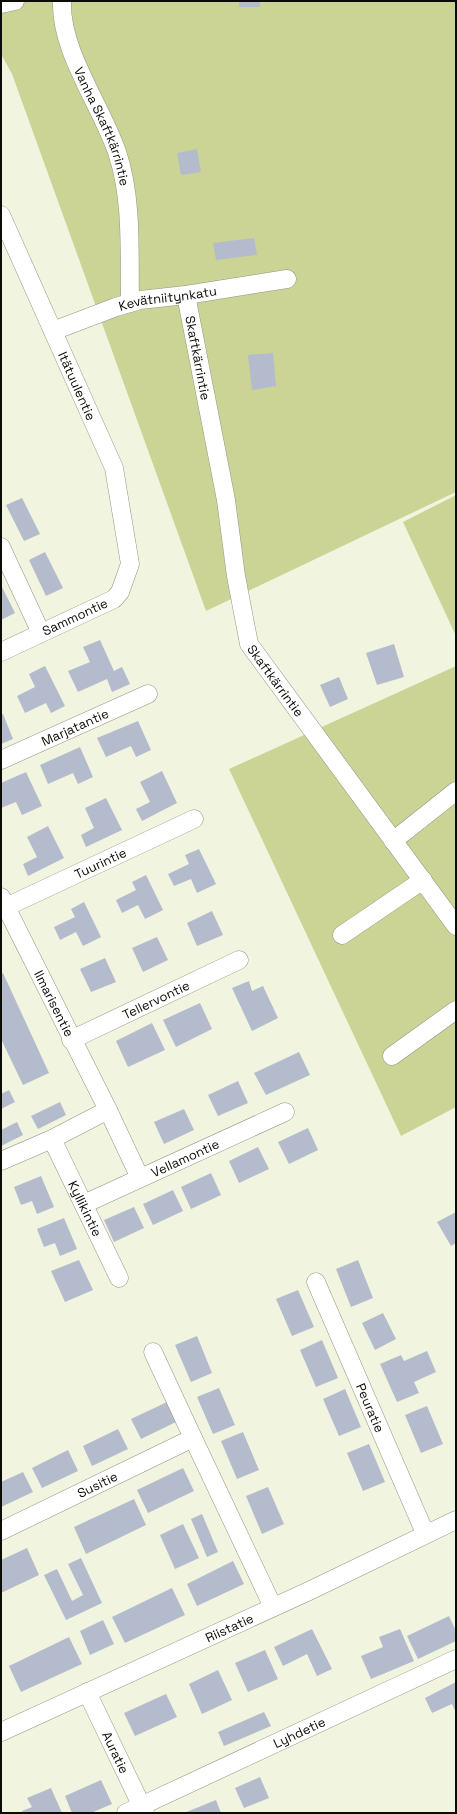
<svg xmlns="http://www.w3.org/2000/svg" width="457" height="1814" viewBox="0 0 457 1814" font-family="'Space Grotesk',sans-serif">
<style>
.green{fill:#cbd495}
.building{fill:#b4bbcd}
.lines{fill:none;stroke-linecap:round;stroke-linejoin:round}
.minor-casing{stroke:#919481;stroke-width:19}
.minor{stroke:#fff;stroke-width:18}
.labels{text-anchor:middle;dominant-baseline:central;stroke-width:3;stroke-linejoin:round;paint-order:stroke}
.street-label{font-size:13px;fill:#0b0c06;stroke:#fff}
</style>
<rect width="100%" height="100%" fill="#f1f5e0"/>
<!-- green -->
<g class="green">
<path d="M 1,1 L 456,1 L 456,492 L 206,611 L 12,74 L 1,54 Z"/>
<path d="M 456,495 L 456,636 L 403,522 Z"/>
<path d="M 456,666 L 456,1107 L 401,1136 L 229,769 Z"/>
</g>
<!-- building -->
<g class="building">
<rect x="239" y="1" width="21" height="6"/>
<path d="M 197,149 L 201,172 L 181,175 L 177,153 Z"/>
<path d="M 254,238 L 257,255 L 216,260 L 213,243 Z"/>
<path d="M 273,353 L 276,386 L 252,390 L 248,355 Z"/>
<path d="M 22,498 L 40,534 L 24,541 L 6,505 Z"/>
<path d="M 45,552 L 63,588 L 46,596 L 29,560 Z"/>
<path d="M 1,585 L 15,613 L 1,620 Z"/>
<path d="M 100,640 L 114,671 L 122,667 L 130,684 L 112,692 L 107,679 L 78,692 L 68,671 L 90,662 L 83,647 Z"/>
<path d="M 394,644 L 404,677 L 377,685 L 366,653 Z"/>
<path d="M 45,666 L 65,706 L 51,713 L 46,703 L 25,713 L 17,696 L 35,687 L 29,674 Z"/>
<path d="M 339,677 L 348,699 L 330,707 L 320,685 Z"/>
<path d="M 3,714 L 13,739 L 1,744 L 1,715 Z"/>
<path d="M 138,721 L 151,750 L 136,757 L 131,746 L 106,757 L 97,738 Z"/>
<path d="M 80,747 L 93,777 L 78,784 L 73,773 L 48,784 L 40,765 Z"/>
<path d="M 162,771 L 177,803 L 142,821 L 136,809 L 150,802 L 140,782 Z"/>
<path d="M 26,772 L 42,806 L 22,815 L 16,802 L 1,808 L 1,783 Z"/>
<path d="M 106,798 L 122,830 L 86,847 L 81,835 L 94,828 L 85,808 Z"/>
<path d="M 48,826 L 64,858 L 28,876 L 23,864 L 37,857 L 27,837 Z"/>
<path d="M 199,849 L 216,884 L 197,893 L 191,879 L 174,886 L 168,874 L 189,864 L 185,855 Z"/>
<path d="M 146,875 L 163,910 L 145,919 L 138,905 L 122,913 L 116,900 L 136,890 L 132,882 Z"/>
<path d="M 84,902 L 101,937 L 83,946 L 76,932 L 60,940 L 54,927 L 75,917 L 71,909 Z"/>
<path d="M 212,911 L 223,935 L 197,946 L 187,923 Z"/>
<path d="M 157,937 L 168,960 L 143,972 L 132,948 Z"/>
<path d="M 105,958 L 116,982 L 91,992 L 80,969 Z"/>
<path d="M 3,973 L 49,1073 L 23,1085 L 1,1039 L 1,974 Z"/>
<path d="M 249,981 L 252,991 L 263,986 L 278,1018 L 252,1031 L 232,988 Z"/>
<path d="M 200,1003 L 212,1029 L 176,1047 L 163,1020 Z"/>
<path d="M 152,1023 L 165,1050 L 128,1067 L 116,1041 Z"/>
<path d="M 299,1052 L 310,1075 L 266,1095 L 254,1073 Z"/>
<path d="M 238,1081 L 248,1103 L 218,1116 L 208,1095 Z"/>
<path d="M 9,1090 L 15,1102 L 1,1109 L 1,1094 Z"/>
<path d="M 60,1102 L 66,1115 L 38,1129 L 31,1116 Z"/>
<path d="M 184,1109 L 194,1130 L 164,1144 L 154,1122 Z"/>
<path d="M 17,1122 L 23,1135 L 1,1146 L 1,1130 Z"/>
<path d="M 308,1128 L 318,1150 L 289,1164 L 278,1142 Z"/>
<path d="M 258,1147 L 269,1169 L 239,1183 L 229,1161 Z"/>
<path d="M 211,1173 L 221,1195 L 191,1209 L 181,1187 Z"/>
<path d="M 41,1176 L 54,1207 L 37,1214 L 32,1201 L 21,1205 L 14,1187 Z"/>
<path d="M 173,1190 L 183,1211 L 153,1225 L 143,1204 Z"/>
<path d="M 134,1207 L 144,1228 L 114,1242 L 104,1220 Z"/>
<path d="M 456,1212 L 456,1243 L 451,1246 L 437,1222 Z"/>
<path d="M 64,1218 L 77,1249 L 60,1256 L 55,1243 L 44,1247 L 37,1229 Z"/>
<path d="M 79,1260 L 93,1290 L 65,1302 L 51,1271 Z"/>
<path d="M 358,1260 L 373,1298 L 351,1307 L 336,1269 Z"/>
<path d="M 298,1290 L 314,1327 L 292,1336 L 276,1299 Z"/>
<path d="M 383,1313 L 396,1339 L 375,1350 L 362,1323 Z"/>
<path d="M 197,1336 L 212,1373 L 191,1382 L 175,1345 Z"/>
<path d="M 322,1340 L 338,1378 L 316,1387 L 300,1350 Z"/>
<path d="M 427,1351 L 436,1372 L 414,1382 L 419,1393 L 397,1402 L 380,1364 L 401,1355 L 404,1361 Z"/>
<path d="M 219,1388 L 235,1425 L 213,1434 L 197,1397 Z"/>
<path d="M 345,1389 L 361,1427 L 339,1436 L 323,1399 Z"/>
<path d="M 167,1402 L 176,1422 L 141,1439 L 131,1419 Z"/>
<path d="M 427,1406 L 443,1444 L 421,1453 L 405,1415 Z"/>
<path d="M 118,1429 L 128,1449 L 92,1466 L 83,1446 Z"/>
<path d="M 243,1432 L 259,1470 L 237,1479 L 221,1441 Z"/>
<path d="M 369,1444 L 385,1482 L 363,1491 L 347,1453 Z"/>
<path d="M 68,1450 L 78,1471 L 42,1488 L 32,1468 Z"/>
<path d="M 183,1468 L 194,1491 L 148,1513 L 137,1490 Z"/>
<path d="M 23,1472 L 33,1492 L 1,1507 L 1,1482 Z"/>
<path d="M 268,1487 L 284,1524 L 262,1534 L 246,1496 Z"/>
<path d="M 134,1499 L 146,1525 L 86,1554 L 74,1527 Z"/>
<path d="M 202,1514 L 218,1552 L 207,1557 L 191,1519 Z"/>
<path d="M 183,1524 L 199,1558 L 175,1569 L 160,1535 Z"/>
<path d="M 27,1548 L 39,1575 L 1,1593 L 1,1560 Z"/>
<path d="M 81,1558 L 102,1603 L 66,1620 L 44,1575 L 57,1569 L 72,1601 L 83,1595 L 68,1564 Z"/>
<path d="M 233,1561 L 244,1584 L 197,1606 L 187,1584 Z"/>
<path d="M 172,1588 L 185,1615 L 125,1643 L 112,1617 Z"/>
<path d="M 449,1616 L 456,1631 L 456,1641 L 418,1659 L 407,1636 Z"/>
<path d="M 103,1620 L 114,1644 L 90,1655 L 80,1631 Z"/>
<path d="M 312,1629 L 332,1669 L 317,1676 L 307,1654 L 283,1666 L 274,1647 Z"/>
<path d="M 400,1629 L 414,1661 L 371,1679 L 361,1656 L 383,1647 L 379,1637 Z"/>
<path d="M 69,1637 L 82,1664 L 21,1692 L 9,1666 Z"/>
<path d="M 265,1650 L 278,1679 L 248,1692 L 235,1663 Z"/>
<path d="M 218,1670 L 232,1700 L 202,1714 L 189,1684 Z"/>
<path d="M 456,1682 L 456,1713 L 452,1704 L 432,1713 L 425,1698 Z"/>
<path d="M 166,1694 L 177,1717 L 135,1736 L 124,1713 Z"/>
<path d="M 264,1712 L 271,1726 L 224,1746 L 218,1732 Z"/>
<path d="M 260,1777 L 269,1798 L 244,1808 L 235,1788 Z"/>
<path d="M 101,1780 L 112,1804 L 91,1813 L 72,1813 L 65,1796 Z"/>
<path d="M 51,1788 L 62,1813 L 23,1813 L 22,1811 L 32,1807 L 27,1798 Z"/>
<path d="M 216,1800 L 221,1813 L 184,1813 Z"/>
</g>
<g class="lines">
<!-- minor casing -->
<g class="minor-casing">
<g id="minor">
<path id="s1" d="M 62,1 C 60,51 101,105 117,152 C 133,200 129,253 130,303"/>
<path d="M 1,4 L 15,1"/>
<path id="s2" d="M 1,215 L 114,468 L 130,564 L 120,592 L 114,599 L 1,652"/>
<path id="s3" d="M 186,295 L 226,500 L 236,576 L 249,644 L 456,926"/>
<path id="s4" d="M 53,331 L 116,307 L 140,300 L 186,295 L 287,279"/>
<path d="M 1,547 L 41,633"/>
<path id="s5" d="M 1,760 L 148,694"/>
<path d="M 393,841 L 456,791"/>
<path id="s6" d="M 1,897 L 108,1110 L 52,1139 L 1,1161"/>
<path id="s7" d="M 6,907 L 194,819"/>
<path d="M 342,935 L 423,880"/>
<path id="s8" d="M 71,1040 L 239,960"/>
<path d="M 392,1056 L 456,1010"/>
<path d="M 108,1110 L 140,1178"/>
<path id="s9" d="M 52,1139 L 119,1278"/>
<path id="s10" d="M 84,1204 L 285,1112"/>
<path id="s11" d="M 316,1282 L 425,1533"/>
<path d="M 153,1352 L 193,1438"/>
<path id="s12" d="M 1,1531 L 193,1438 L 273,1607"/>
<path id="s13" d="M 87,1692 L 145,1813"/>
<path id="s14" d="M 1,1732 L 309,1591 L 456,1520"/>
<path id="s15" d="M 126,1813 L 456,1659"/>
</g>
</g>
<!-- minor -->
<use href="#minor" class="minor"/>
</g>
<g class="labels">
<!-- street labels -->
<g class="street-label">
<text stroke="none"><textPath href="#s1" startOffset="133">Vanha Skaftkärrintie</textPath></text>
<text stroke="none"><textPath href="#s4" startOffset="120">Kevätniitynkatu</textPath></text>
<text stroke="none"><textPath href="#s3" startOffset="64">Skaftkärrintie</textPath></text>
<text stroke="none"><textPath href="#s2" startOffset="187">Itätuulentie</textPath></text>
<text transform="translate(75 617) rotate(-25)">Sammontie</text>
<text stroke="none"><textPath href="#s3" startOffset="400">Skaftkärrintie</textPath></text>
<text stroke="none"><textPath href="#s5" startOffset="81">Marjatantie</textPath></text>
<text stroke="none"><textPath href="#s7" startOffset="104">Tuurintie</textPath></text>
<text stroke="none"><textPath href="#s8" startOffset="94">Tellervontie</textPath></text>
<text stroke="none"><textPath href="#s6" startOffset="119">Ilmarisentie</textPath></text>
<text stroke="none"><textPath href="#s10" startOffset="111">Vellamontie</textPath></text>
<text stroke="none"><textPath href="#s9" startOffset="77">Kyllikintie</textPath></text>
<text stroke="none"><textPath href="#s11" startOffset="137">Peuratie</textPath></text>
<text stroke="none"><textPath href="#s12" startOffset="107">Susitie</textPath></text>
<text stroke="none"><textPath href="#s14" startOffset="251">Riistatie</textPath></text>
<text stroke="none"><textPath href="#s15" startOffset="191">Lyhdetie</textPath></text>
<text stroke="none"><textPath href="#s13" startOffset="67">Auratie</textPath></text>
</g>
</g>
<!-- border -->
<rect width="457" height="1814" fill="none" stroke="#0b0c06" stroke-width="4"/>
</svg>
